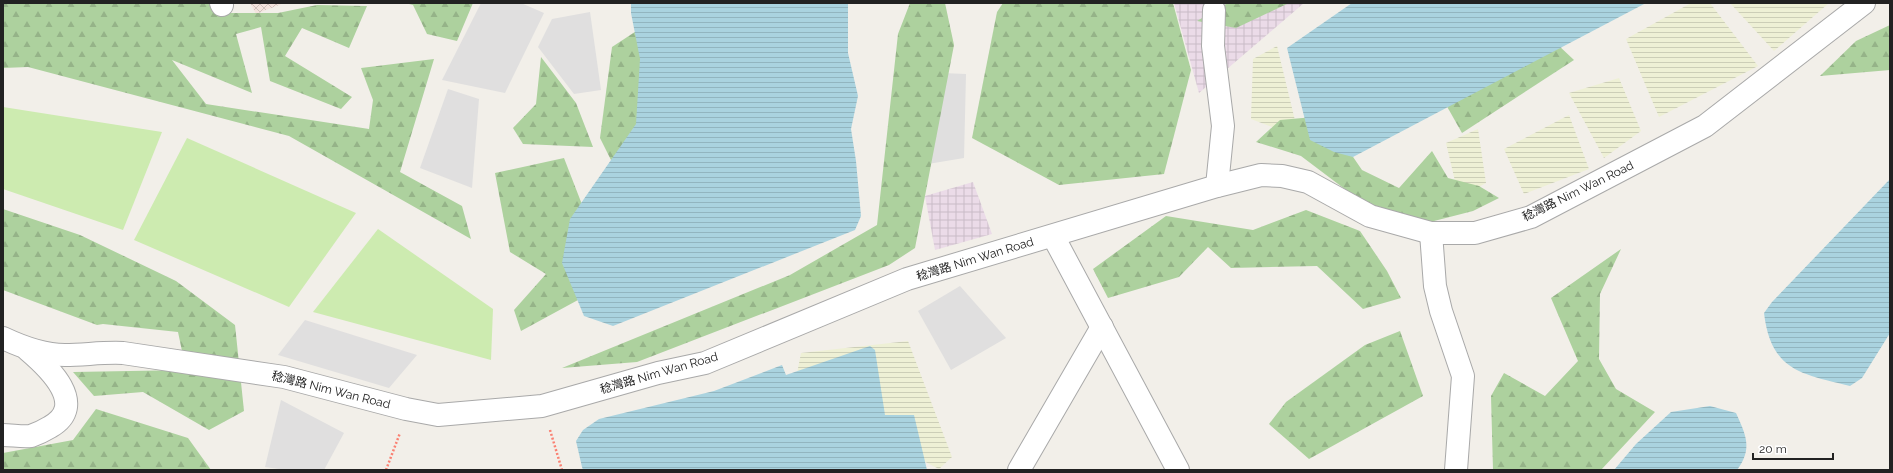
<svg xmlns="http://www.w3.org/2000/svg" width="1893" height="473" viewBox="0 0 1893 473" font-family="Raleway,'Noto Sans SC',sans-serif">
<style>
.residential{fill:#e0dfdf}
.industrial{fill:url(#industrial-grid)}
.military{fill:url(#military-cross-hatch)}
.farmland{fill:url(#farmland-rules)}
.grass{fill:#cdebb0}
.forest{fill:url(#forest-firs)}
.water{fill:url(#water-rules)}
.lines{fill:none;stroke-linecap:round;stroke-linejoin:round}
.minor-casing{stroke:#a9a9a9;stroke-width:24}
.path{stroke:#fa8072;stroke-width:2.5;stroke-dasharray:2 2;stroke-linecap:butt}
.minor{stroke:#fff;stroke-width:22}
.labels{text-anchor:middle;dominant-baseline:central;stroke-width:3;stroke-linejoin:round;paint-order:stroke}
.street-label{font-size:12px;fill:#222;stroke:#fff}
</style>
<defs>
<pattern id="industrial-grid" width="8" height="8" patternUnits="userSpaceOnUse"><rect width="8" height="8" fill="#ebdbe8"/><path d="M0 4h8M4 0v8" fill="none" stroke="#c9bcc7"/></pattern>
<pattern id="military-cross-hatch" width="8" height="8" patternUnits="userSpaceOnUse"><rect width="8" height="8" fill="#f3e3dd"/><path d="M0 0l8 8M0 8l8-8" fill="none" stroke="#d0c2bd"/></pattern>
<pattern id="farmland-rules" width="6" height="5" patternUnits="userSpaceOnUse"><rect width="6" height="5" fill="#eef0d5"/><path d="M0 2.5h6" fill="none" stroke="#ccceb7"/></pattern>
<pattern id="forest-firs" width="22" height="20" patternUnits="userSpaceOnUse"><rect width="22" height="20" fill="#add19e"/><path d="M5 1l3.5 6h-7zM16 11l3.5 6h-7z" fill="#95b388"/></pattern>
<pattern id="water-rules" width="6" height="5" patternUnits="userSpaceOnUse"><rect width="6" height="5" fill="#aad3df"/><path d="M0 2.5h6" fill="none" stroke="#92b5bf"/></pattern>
</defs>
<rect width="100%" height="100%" fill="#f2efe9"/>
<!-- residential -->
<g class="residential">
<path d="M 481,3 L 521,3 L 544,13 L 505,93 L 442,80 Z"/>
<path d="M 590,12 L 601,90 L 574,94 L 538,47 L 552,19 Z"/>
<path d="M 918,72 L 966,74 L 964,158 L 916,166 Z"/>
<path d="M 448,89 L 479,99 L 472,188 L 420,168 Z"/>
<path d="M 960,286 L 1006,338 L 951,370 L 918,311 Z"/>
<path d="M 305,320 L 417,355 L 389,388 L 278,355 Z"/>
<path d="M 281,400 L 344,433 L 324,470 L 286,470 L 265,467 Z"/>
</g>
<!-- industrial -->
<g class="industrial">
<path d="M 1174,3 L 1304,3 L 1199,93 Z"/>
<path d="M 973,182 L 992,234 L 935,250 L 925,196 Z"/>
</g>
<!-- military -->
<path class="military" d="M 250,3 L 284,3 L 256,14 Z"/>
<!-- farmland -->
<g class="farmland">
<path d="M 1691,3 L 1710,3 L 1758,66 L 1659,117 L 1626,39 Z"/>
<path d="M 1730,3 L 1829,3 L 1774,51 Z"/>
<path d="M 1277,46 L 1299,137 L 1251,119 L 1253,59 Z"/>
<path d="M 1619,78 L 1641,131 L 1604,158 L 1569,93 Z"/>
<path d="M 1569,115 L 1589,169 L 1524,194 L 1504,149 Z"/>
<path d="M 1478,129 L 1486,183 L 1459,198 L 1446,143 Z"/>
<path d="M 908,341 L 952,457 L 939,469 L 898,448 L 872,382 L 793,394 L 801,353 Z"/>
</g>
<!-- grass -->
<g class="grass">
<path d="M 3,107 L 162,132 L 123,230 L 3,189 Z"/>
<path d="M 187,138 L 356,213 L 289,307 L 134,240 Z"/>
<path d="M 378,229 L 493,309 L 491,360 L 313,312 Z"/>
</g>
<!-- forest -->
<g class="forest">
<path d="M 3,3 L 224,3 L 226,13 L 278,13 L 317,5 L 367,6 L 349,48 L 302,28 L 285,56 L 352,97 L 341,109 L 270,81 L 261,27 L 236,34 L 252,93 L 172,60 L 206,104 L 369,129 L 373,100 L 361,68 L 434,59 L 400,172 L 462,206 L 471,239 L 289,136 L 28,67 L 3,68 Z"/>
<path d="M 405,3 L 473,3 L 457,41 L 427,34 L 413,5 Z"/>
<path d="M 910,3 L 945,3 L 954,45 L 915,248 L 889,265 L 637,362 L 562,368 L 790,275 L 877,225 L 898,34 Z"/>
<path d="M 1003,3 L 1173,3 L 1191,70 L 1164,174 L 1059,185 L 972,138 L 997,12 Z"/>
<path d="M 1228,3 L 1289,3 L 1236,28 L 1197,21 Z"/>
<path d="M 647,24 L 667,108 L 621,180 L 600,138 L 612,47 Z"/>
<path d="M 1890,25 L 1890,70 L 1820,76 L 1856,41 Z"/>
<path d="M 1557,44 L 1574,60 L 1462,133 L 1445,103 Z"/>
<path d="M 541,57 L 576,103 L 593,147 L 523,144 L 513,128 L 536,104 Z"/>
<path d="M 1325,116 L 1362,170 L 1399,188 L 1432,151 L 1448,178 L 1479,186 L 1499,198 L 1473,211 L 1399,230 L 1301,156 L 1256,142 L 1280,120 Z"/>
<path d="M 564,158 L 588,220 L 589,294 L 521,331 L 514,310 L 546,274 L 510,252 L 495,173 Z"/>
<path d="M 3,209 L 80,235 L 176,281 L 235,325 L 244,411 L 209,430 L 143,392 L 94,396 L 73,372 L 186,370 L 178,332 L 103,324 L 97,325 L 3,290 Z"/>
<path d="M 1306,210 L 1360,231 L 1387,271 L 1401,298 L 1363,309 L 1317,266 L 1231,268 L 1208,247 L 1179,277 L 1108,298 L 1093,269 L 1166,216 L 1253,230 Z"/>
<path d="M 1621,249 L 1600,294 L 1599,359 L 1616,389 L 1655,412 L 1601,470 L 1493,470 L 1491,396 L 1504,373 L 1545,396 L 1578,361 L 1551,298 Z"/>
<path d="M 1400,331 L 1423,396 L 1309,459 L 1269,424 L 1286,402 L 1365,345 Z"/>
<path d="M 96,409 L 188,438 L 211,470 L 3,470 L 3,453 L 73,440 Z"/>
</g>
<!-- water -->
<g class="water">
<path d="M 631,3 L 848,3 L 848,53 L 858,96 L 851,129 L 856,161 L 861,216 L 855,230 L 613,326 L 584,316 L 562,263 L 570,219 L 636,124 L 640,59 L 631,13 Z"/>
<path d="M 1352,3 L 1646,3 L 1353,157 L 1334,152 L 1310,140 L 1287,48 Z"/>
<path d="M 1890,179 L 1890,333 L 1862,378 L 1850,386 C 1801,374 1771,371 1764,313 L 1772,302 Z"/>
<path d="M 870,346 L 875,350 L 885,415 L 914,415 L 927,470 L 583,470 L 582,467 L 576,441 L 583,430 L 599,419 L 714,391 L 782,365 L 786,375 Z"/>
<path d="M 1710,406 L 1736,413 C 1746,435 1753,449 1737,470 L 1614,470 L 1636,444 L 1671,412 Z"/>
</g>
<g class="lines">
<!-- minor casing -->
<g class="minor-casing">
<g id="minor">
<path d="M 221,3 L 222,5"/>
<path d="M 1214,10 L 1213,46 L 1223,126 L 1217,186"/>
<path d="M 1431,233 L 1435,286 L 1441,311 L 1463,376 L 1456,470"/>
<path d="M 1053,236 L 1178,470"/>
<path d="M 3,338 C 22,347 43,355 65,355 C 84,355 103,352 123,353 L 284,377 L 406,409 L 438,415 L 542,406 L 658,373 L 705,363 L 907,279 L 1217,186 L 1261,175 L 1282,176 L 1308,182 L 1370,216 L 1431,233 L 1475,233 L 1531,217 L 1705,126 L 1864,3"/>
<path d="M 3,435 C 12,435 22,437 31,436 C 37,434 45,430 50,427 C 89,405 48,367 28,350"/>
<path d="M 1019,470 L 1102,327"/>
</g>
</g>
<!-- path -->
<g class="path">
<path d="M 550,430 L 562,470"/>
<path d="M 386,470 L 400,433"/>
</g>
<!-- minor -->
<use href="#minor" class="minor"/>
</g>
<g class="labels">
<!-- street labels -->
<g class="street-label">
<text transform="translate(1578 191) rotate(-26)">稔灣路 Nim Wan Road</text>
<text transform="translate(975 259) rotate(-17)">稔灣路 Nim Wan Road</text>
<text transform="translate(659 373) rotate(-16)">稔灣路 Nim Wan Road</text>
<text transform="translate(331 390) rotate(14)">稔灣路 Nim Wan Road</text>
</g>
</g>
<!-- border -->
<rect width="1893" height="473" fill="none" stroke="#222222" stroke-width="8"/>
<!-- scale -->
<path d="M1753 453v6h80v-6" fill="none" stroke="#222222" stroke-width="2"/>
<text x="1759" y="453" font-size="12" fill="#222222" stroke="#ffffff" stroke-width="3" paint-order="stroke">20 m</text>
</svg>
